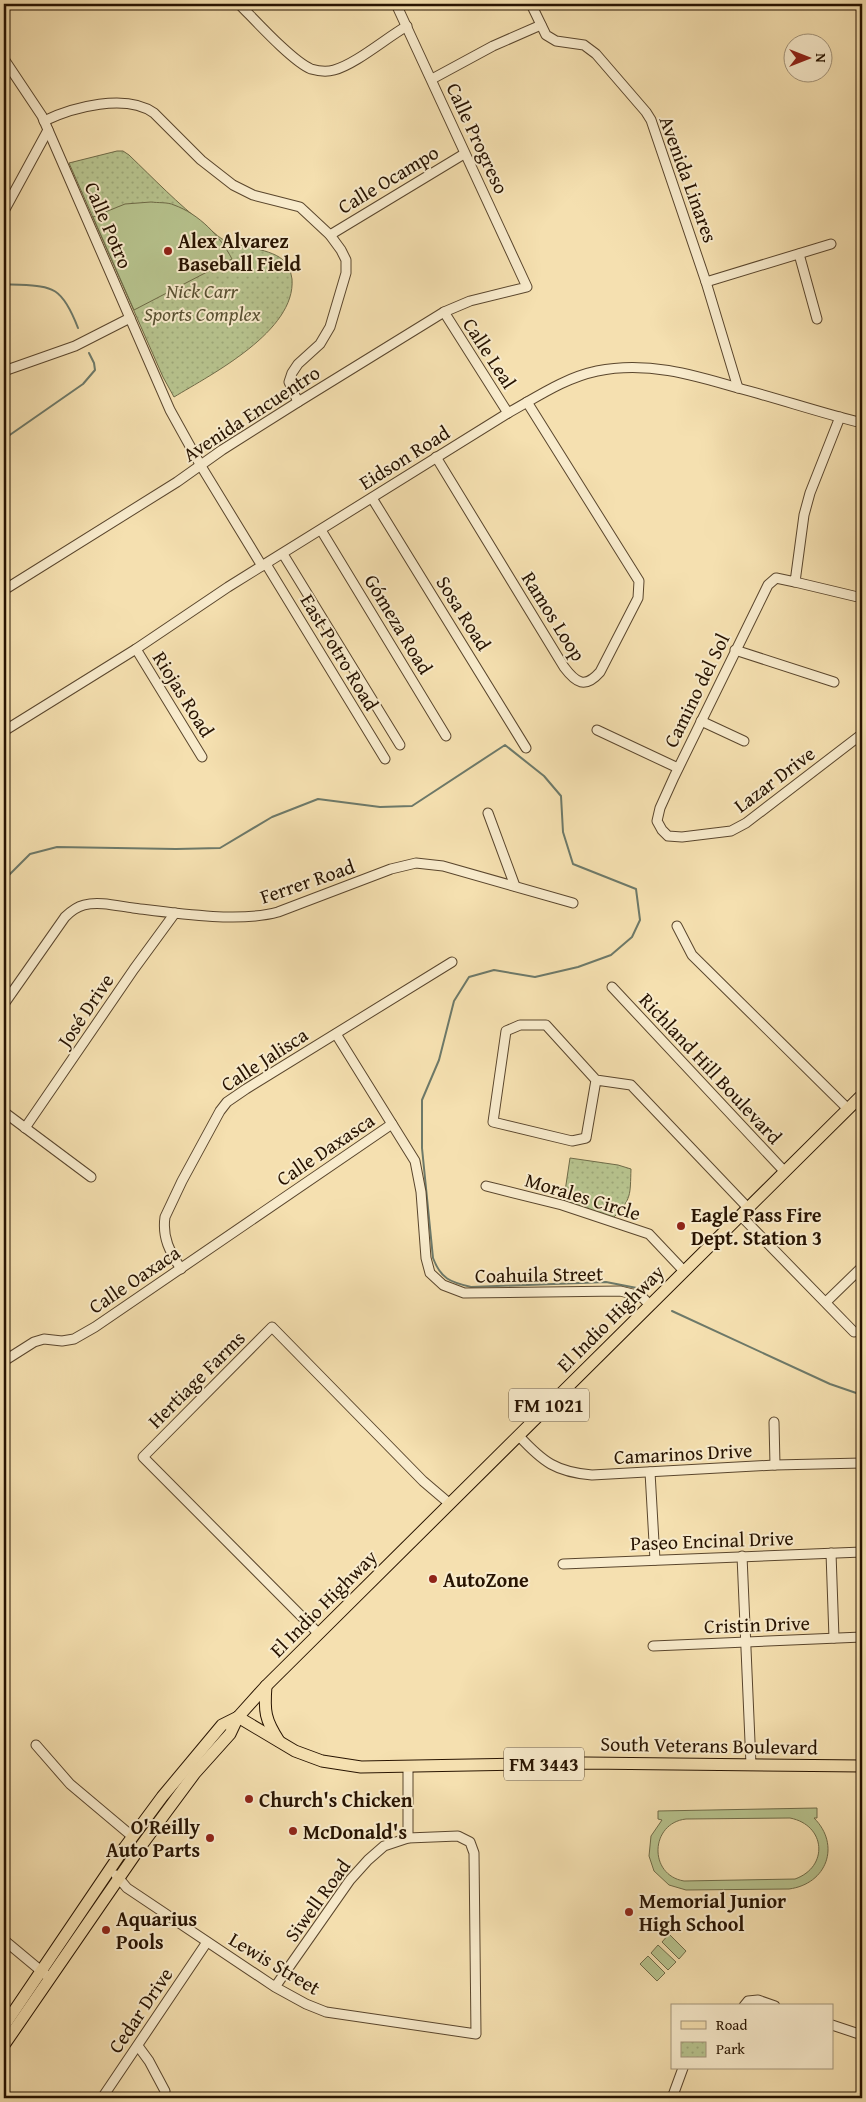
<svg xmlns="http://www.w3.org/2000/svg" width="866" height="2102" viewBox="0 0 866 2102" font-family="'Gentium Book Plus',serif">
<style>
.park{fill:url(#park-dots);stroke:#6f6b48}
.pitch{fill:#b7c38e;stroke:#6f6b48;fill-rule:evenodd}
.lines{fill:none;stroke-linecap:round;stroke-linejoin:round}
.stream{stroke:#6d7969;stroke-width:2}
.minor-casing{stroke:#5a462d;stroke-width:11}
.major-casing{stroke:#271301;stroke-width:13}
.minor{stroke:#f8ebcc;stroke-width:9}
.major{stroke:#f5e0b0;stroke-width:11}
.poi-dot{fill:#8f2418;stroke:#f8ebcc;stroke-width:2}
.labels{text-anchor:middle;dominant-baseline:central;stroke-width:4;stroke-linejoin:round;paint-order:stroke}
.shield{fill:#f8ebcc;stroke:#66543e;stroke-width:1}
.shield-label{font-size:19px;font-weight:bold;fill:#271301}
.street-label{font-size:20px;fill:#271301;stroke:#f8ebcc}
.poi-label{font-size:20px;font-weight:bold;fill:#271301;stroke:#f8ebcc;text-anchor:start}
.park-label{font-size:20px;font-style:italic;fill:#595132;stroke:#f8ebcc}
</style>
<defs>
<pattern id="park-dots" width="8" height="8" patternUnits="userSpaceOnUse" patternTransform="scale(1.25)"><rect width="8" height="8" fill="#b7c38e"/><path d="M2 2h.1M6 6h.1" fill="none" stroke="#9da779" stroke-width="1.8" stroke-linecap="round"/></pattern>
</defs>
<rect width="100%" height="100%" fill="#f5e0b0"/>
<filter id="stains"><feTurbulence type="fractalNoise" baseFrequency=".004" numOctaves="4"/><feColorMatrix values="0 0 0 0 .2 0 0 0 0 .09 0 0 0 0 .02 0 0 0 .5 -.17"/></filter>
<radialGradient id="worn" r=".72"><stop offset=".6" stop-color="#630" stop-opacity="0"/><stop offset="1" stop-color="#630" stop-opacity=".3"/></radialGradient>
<!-- park -->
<g class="park">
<path d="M 117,151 L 123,151 L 129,155 C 154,179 178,204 205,225 C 210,229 216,235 222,239 C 240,248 273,248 285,262 C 290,267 291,274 292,279 C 296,331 212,374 174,397 L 163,377 L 69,163 Z"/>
<path d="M 570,1158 L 618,1165 L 631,1169 C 630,1195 632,1199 613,1218 L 565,1202 L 564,1198 Z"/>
</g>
<!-- pitch -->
<g class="pitch">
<path d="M 151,202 C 158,203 168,202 174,205 C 199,214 220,236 232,259 L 134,310 L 93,217 L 125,204 Z"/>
<path d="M 817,1808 L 817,1818 L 814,1818 C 841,1845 827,1884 789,1889 L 686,1890 L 669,1885 L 654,1871 L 649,1856 L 651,1836 L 662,1820 L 658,1819 L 658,1811 ZM 790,1818 C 826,1825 829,1867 795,1879 L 684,1881 C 648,1875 650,1823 686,1819 Z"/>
<path d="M 669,1934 L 686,1951 L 679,1959 L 662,1942 Z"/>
<path d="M 658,1945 L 676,1962 L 668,1970 L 651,1953 Z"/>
<path d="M 648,1956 L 665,1973 L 657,1981 L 640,1964 Z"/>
</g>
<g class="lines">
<!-- stream -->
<g class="stream">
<path d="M 4,284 C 50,287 60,281 78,328"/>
<path d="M 4,439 L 83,384 L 95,370 L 94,363 L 89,353"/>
<path d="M 4,880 L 30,854 L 57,847 L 176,849 L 220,848 L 272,817 L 318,799 L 380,807 L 412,806 L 505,745 L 544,776 L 561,796 L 563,832 L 573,864 L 636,889 L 640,920 L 632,937 L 611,955 L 578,967 L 535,977 L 494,970 L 469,977 L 454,1001 L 439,1060 L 422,1100 L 422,1148 L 433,1258 C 441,1279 450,1282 471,1287 L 606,1282 L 642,1289"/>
<path d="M 672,1311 L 830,1384 L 862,1395"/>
</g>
<!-- minor casing -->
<g class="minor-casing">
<g id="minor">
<path d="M 239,4 C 255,20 292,61 311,69 C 318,71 327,72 334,70 C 356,64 386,38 407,26"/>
<path d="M 531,4 L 546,35 L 556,41 L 584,45 L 596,54 L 646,112 L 651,120 L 706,282 L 738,388"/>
<path d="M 4,59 L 42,116 L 170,410 L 201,466 L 262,566"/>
<path d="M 432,79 L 493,46 L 541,25"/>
<path d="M 44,121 C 73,107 126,93 154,113 L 201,160 L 233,185 L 253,195 L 300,207 L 330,235 L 341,250 L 346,260 L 346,273 L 330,327 L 320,344 L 298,364 L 292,373 L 289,382 L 298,402"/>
<path d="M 4,211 L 48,130"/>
<path d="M 330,235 L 464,154"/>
<path d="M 799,254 L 817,319"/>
<path d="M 706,282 L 831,244"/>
<path d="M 444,312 L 508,413"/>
<path d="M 4,371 L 75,346 L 130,318"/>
<path d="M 840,417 L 810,493 L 804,515 L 795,582 L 776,578 L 768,585 L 674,777 L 660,808 L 657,821 L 662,830 L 668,836 L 682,837 L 731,831 L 746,823 L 862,734"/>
<path d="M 436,457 L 564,667 C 576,683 585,689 600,672 L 638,598 L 639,581 L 527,402"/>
<path d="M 372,498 L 526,748"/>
<path d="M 321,530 L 446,736"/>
<path d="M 283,554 L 400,745"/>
<path d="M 266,564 L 385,759"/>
<path d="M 795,582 L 862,598"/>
<path d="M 4,590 L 177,482 L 222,450 L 298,402 L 444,312 L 470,301 L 527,287 L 396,4"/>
<path d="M 136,649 L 202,757"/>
<path d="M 735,650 L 834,682"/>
<path d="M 701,721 L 744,741"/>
<path d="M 597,730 L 678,768"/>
<path d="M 4,731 L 136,649 L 228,587 L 508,413 C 537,397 564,378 597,371 C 646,361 691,374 738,388 C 780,399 821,413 862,423"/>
<path d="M 488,813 L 515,886"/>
<path d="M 677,926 L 692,955 L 848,1109"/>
<path d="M 612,987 L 785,1172"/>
<path d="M 4,1004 L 65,917 C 70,912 76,907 84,905 C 99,901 118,906 133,908 C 173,913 240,923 278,912 L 391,869 L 416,863 L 443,866 L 573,903"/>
<path d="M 336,1034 L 415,1161 L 421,1192 L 426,1258 L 430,1273 L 443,1285 L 464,1293 L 620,1291 L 641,1296 L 650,1305"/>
<path d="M 596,1080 L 586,1138 L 572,1141 L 493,1122 L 506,1031 L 520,1025 L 546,1025 L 596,1080 L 631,1085 L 749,1209"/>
<path d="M 4,1112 L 91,1177"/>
<path d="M 25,1128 L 134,969 L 175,913"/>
<path d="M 486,1186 L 562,1205 L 649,1234 L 684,1271"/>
<path d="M 741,1216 L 854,1332"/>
<path d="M 181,1269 C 170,1252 162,1238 165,1217 L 182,1181 L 220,1111 L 227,1102 L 246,1089 L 452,962"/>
<path d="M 826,1302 L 862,1267"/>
<path d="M 4,1361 L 34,1342 L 44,1339 L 62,1341 L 74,1339 L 95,1327 L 392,1124"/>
<path d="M 774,1422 L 775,1465"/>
<path d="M 519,1436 C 543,1462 556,1472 592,1475 L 775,1465 L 862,1463"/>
<path d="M 650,1472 L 655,1560"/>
<path d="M 831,1553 L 834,1638"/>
<path d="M 742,1556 L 751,1765"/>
<path d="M 563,1564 L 862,1552"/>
<path d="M 319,1634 L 143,1457 L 272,1327 L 423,1481 L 450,1504"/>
<path d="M 653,1646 L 862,1637"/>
<path d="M 36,1745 L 70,1784 L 133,1837"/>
<path d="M 408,1838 L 408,1766"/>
<path d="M 116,1875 L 127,1888 L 275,1987 L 306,2004 L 326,2012 L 476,2034 L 474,1853 L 470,1842 L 458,1836 L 408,1838 L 384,1846 L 368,1860 L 350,1880 L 275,1987"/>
<path d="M 4,1940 L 46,1975"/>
<path d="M 744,2006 L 748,2001 L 758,2000 L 775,2006"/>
<path d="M 832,2025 L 862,2035"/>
<path d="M 138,2046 L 149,2061 L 165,2091"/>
<path d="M 102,2098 L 207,1942"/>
<path d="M 672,2098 L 683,2068"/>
</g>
</g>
<!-- major casing -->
<g class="major-casing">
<g id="major">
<path d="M 266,1686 C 264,1711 265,1720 279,1741"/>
<path d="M 238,1717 L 295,1751 L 322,1761 L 361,1767 L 586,1763 L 862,1766"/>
<path d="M 4,2026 L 125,1847 L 162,1797 L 222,1725 L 238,1717"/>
<path d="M 4,2045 L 141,1846 L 195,1773 L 230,1734 L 238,1717 L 266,1686 L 862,1095"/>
</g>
</g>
<!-- minor -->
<use href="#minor" class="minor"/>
<!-- major -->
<use href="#major" class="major"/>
</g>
<!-- markers -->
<g class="poi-dot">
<circle cx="168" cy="251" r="5"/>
<circle cx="681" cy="1226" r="5"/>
<circle cx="433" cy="1579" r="5"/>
<circle cx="249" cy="1799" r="5"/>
<circle cx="293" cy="1831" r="5"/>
<circle cx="210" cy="1838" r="5"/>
<circle cx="629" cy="1912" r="5"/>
<circle cx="106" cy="1930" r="5"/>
</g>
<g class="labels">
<!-- shield labels -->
<g class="shield">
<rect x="509" y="1388.5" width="80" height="33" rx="4"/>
<rect x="504" y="1747.5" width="80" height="33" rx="4"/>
</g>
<g class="shield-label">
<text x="549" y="1405">FM 1021</text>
<text x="544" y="1764">FM 3443</text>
</g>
<!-- street labels -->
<g class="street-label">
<text transform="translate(478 138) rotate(65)">Calle Progreso</text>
<text transform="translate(388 179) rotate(-31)">Calle Ocampo</text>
<text transform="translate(689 179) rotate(70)">Avenida Linares</text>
<text transform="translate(109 225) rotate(67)">Calle Potro</text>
<text transform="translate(490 353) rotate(57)">Calle Leal</text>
<text transform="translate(251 413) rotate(-33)">Avenida Encuentro</text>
<text transform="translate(404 457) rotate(-32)">Eidson Road</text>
<text transform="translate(464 613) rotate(58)">Sosa Road</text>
<text transform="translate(554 616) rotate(58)">Ramos Loop</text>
<text transform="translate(399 624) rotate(59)">Gómeza Road</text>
<text transform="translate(340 652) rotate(59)">East Potro Road</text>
<text transform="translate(696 690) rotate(-64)">Camino del Sol</text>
<text transform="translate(184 694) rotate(58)">Riojas Road</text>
<text transform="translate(774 779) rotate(-37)">Lazar Drive</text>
<text transform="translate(307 881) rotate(-19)">Ferrer Road</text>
<text transform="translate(85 1010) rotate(-56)">José Drive</text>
<text transform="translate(264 1059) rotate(-33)">Calle Jalisca</text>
<text transform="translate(711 1068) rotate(47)">Richland Hill Boulevard</text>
<text transform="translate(325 1149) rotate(-34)">Calle Daxasca</text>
<text transform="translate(583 1196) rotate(17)">Morales Circle</text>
<text transform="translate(539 1274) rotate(-1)">Coahuila Street</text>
<text transform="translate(134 1279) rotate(-34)">Calle Oaxaca</text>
<text transform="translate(610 1318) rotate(-45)">El Indio Highway</text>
<text transform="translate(196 1379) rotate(-45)">Hertiage Farms</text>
<text transform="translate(683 1453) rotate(-3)">Camarinos Drive</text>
<text transform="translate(712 1540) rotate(-2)">Paseo Encinal Drive</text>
<text transform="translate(323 1603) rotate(-45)">El Indio Highway</text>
<text transform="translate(757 1624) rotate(-2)">Cristin Drive</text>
<text transform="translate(709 1745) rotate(1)">South Veterans Boulevard</text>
<text transform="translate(317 1900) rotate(-54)">Siwell Road</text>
<text transform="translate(275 1963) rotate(31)">Lewis Street</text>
<text transform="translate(140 2010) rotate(-56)">Cedar Drive</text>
</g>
<!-- poi labels -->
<g class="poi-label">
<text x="178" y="240">Alex Alvarez<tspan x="178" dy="23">Baseball Field</tspan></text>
<text x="691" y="1214">Eagle Pass Fire<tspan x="691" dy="23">Dept. Station 3</tspan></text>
<text x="443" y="1579">AutoZone</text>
<text x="259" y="1799">Church's Chicken</text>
<text x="200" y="1826" text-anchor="end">O'Reilly<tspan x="200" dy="23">Auto Parts</tspan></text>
<text x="303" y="1831">McDonald's</text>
<text x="639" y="1900">Memorial Junior<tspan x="639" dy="23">High School</tspan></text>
<text x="116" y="1918">Aquarius<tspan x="116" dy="23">Pools</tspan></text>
</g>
<!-- park labels -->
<g class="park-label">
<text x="202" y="290">Nick Carr<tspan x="202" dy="23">Sports Complex</tspan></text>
</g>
</g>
<!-- margin -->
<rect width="866" height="2102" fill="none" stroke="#f5e0b0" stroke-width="20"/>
<rect x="5" y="5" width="856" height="2092" fill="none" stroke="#271301" stroke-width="2.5"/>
<rect x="10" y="10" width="846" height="2082" fill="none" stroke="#271301"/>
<!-- legend -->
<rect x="671" y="2004" width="162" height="65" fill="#f8ebcc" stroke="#a4957b"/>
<rect x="681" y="2021" width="25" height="8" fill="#f5e0b0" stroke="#a4957b"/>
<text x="716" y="2030" font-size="15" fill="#271301">Road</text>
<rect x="681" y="2042" width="25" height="15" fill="url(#park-dots)" stroke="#a4957b"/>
<text x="716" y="2054" font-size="15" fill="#271301">Park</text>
<!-- north arrow -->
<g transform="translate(808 58) rotate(90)"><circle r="24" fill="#f8ebcc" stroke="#a4957b"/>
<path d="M0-4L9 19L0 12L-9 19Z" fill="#8f2418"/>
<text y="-8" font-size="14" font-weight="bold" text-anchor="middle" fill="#271301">N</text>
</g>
<rect width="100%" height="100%" filter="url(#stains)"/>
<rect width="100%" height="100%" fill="url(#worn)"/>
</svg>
